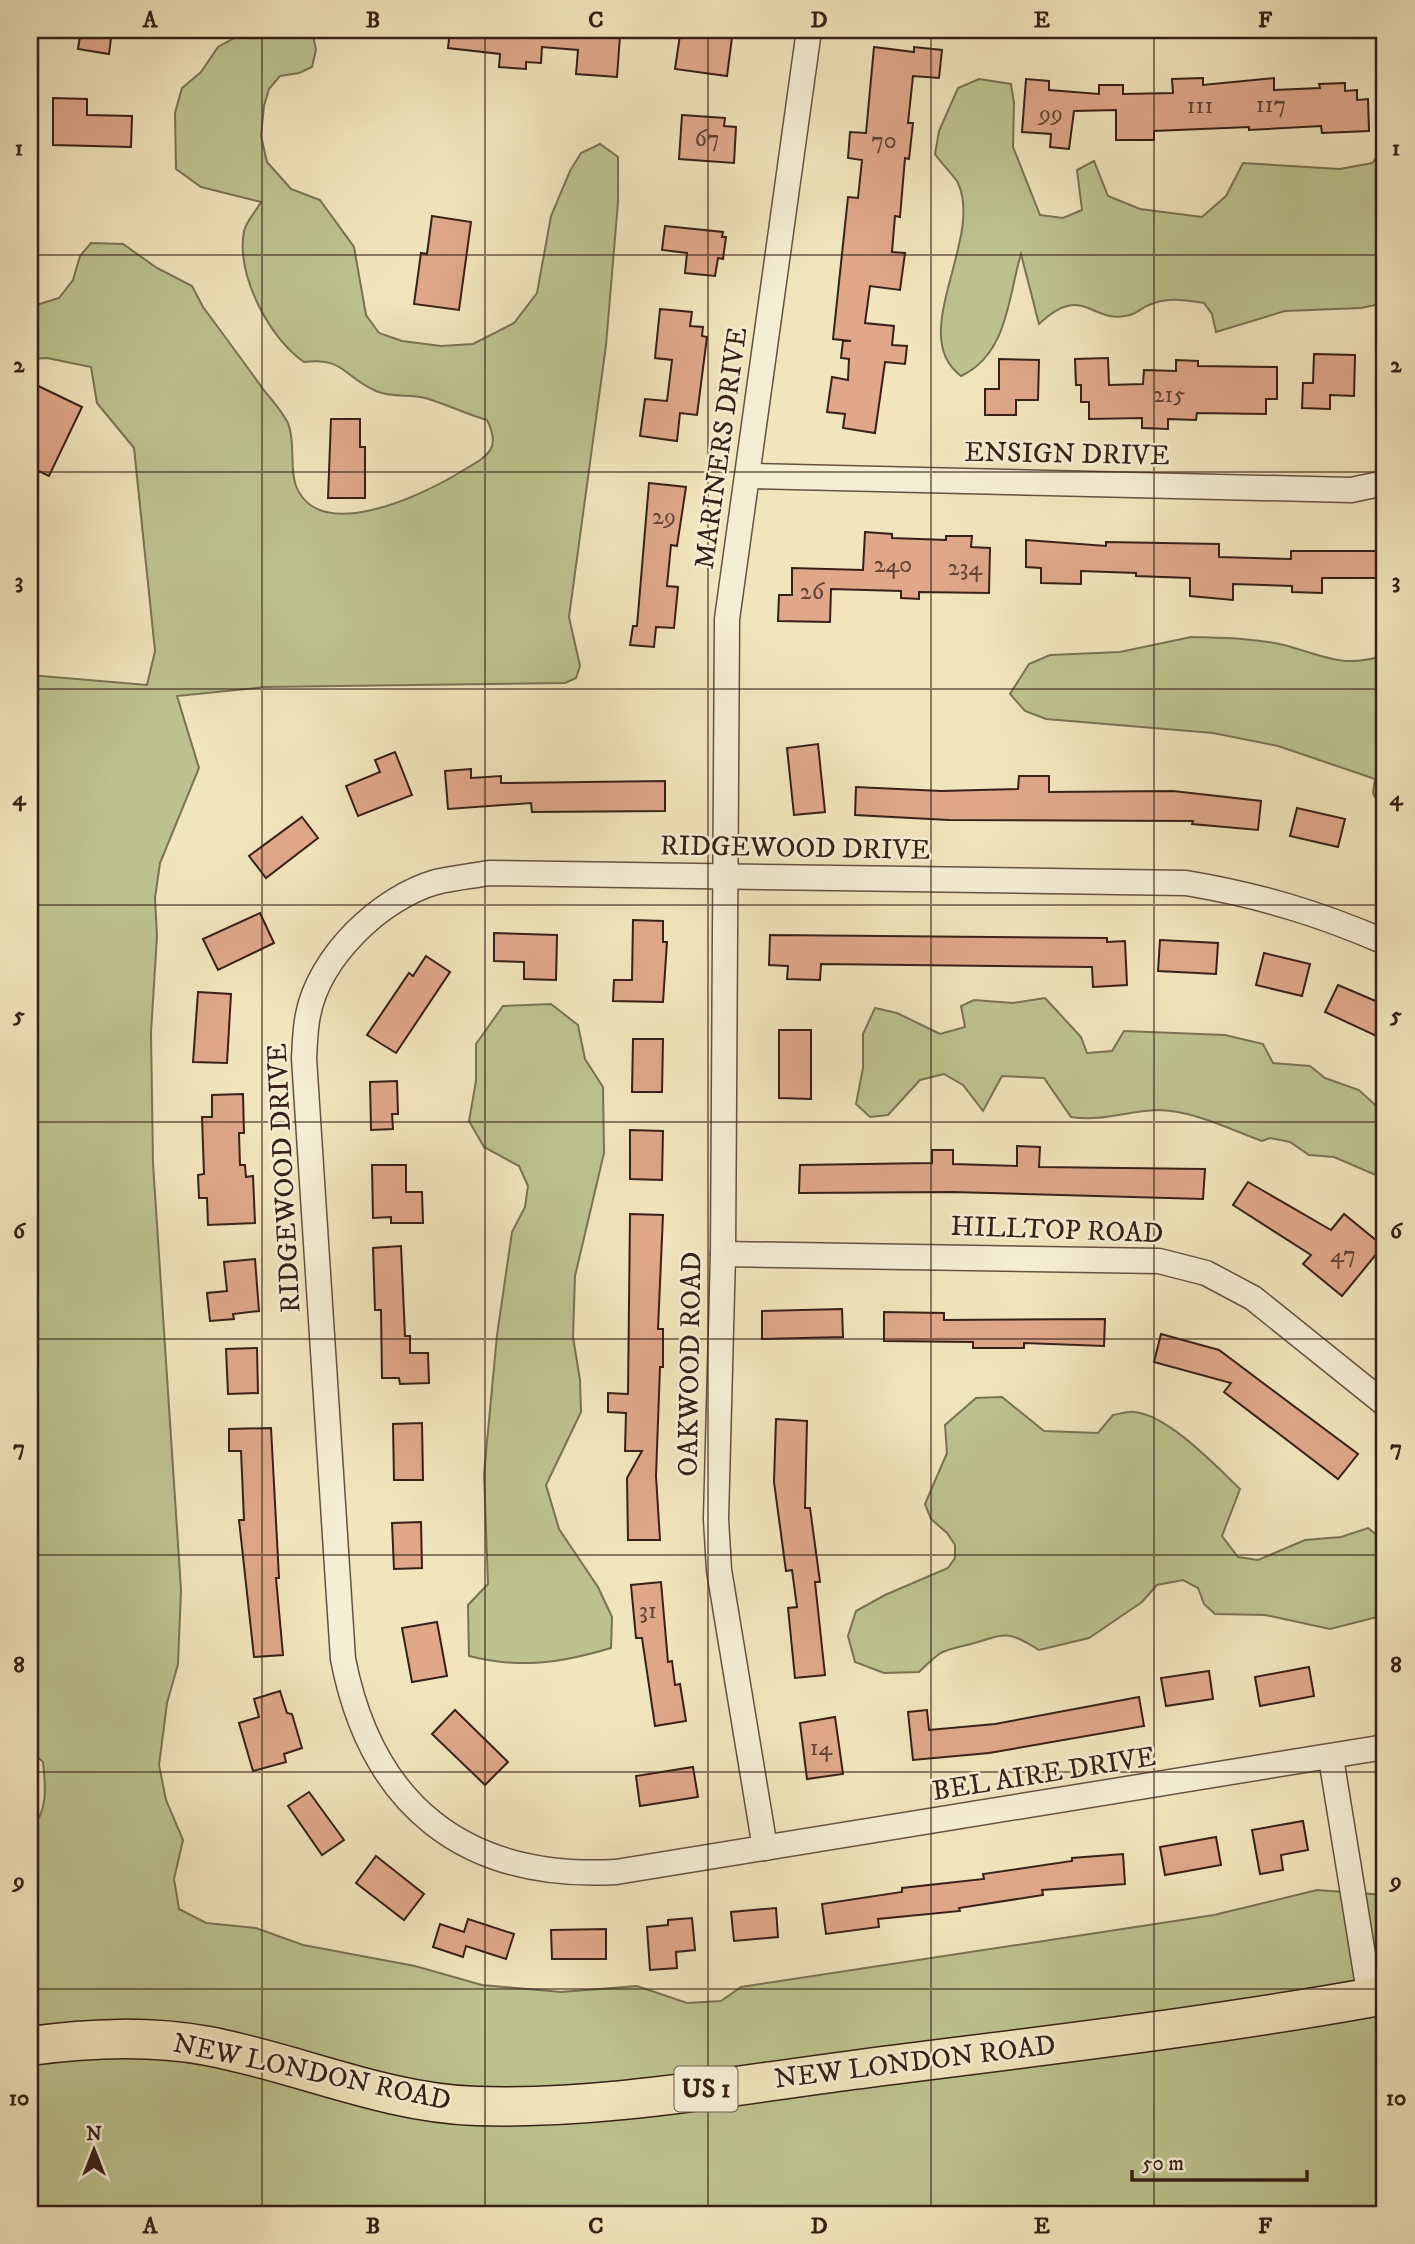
<svg xmlns="http://www.w3.org/2000/svg" width="1415" height="2244" viewBox="0 0 1415 2244" font-family="'IM FELL DW Pica',serif">
<style>
.green{fill:#bdc38f;stroke:#7a7253;stroke-width:2}
.building{fill:#e0a78b;stroke:#372017;stroke-width:2}
.lines{fill:none;stroke-linecap:round;stroke-linejoin:round}
.minor-casing{stroke:#665140;stroke-width:27}
.primary-casing{stroke:#372017;stroke-width:41}
.minor{stroke:#f6eed4;stroke-width:24}
.primary{stroke:#f1e5bd;stroke-width:38}
.grid{fill:none;stroke:#372017;stroke-width:2;stroke-opacity:0.55}
.labels{text-anchor:middle;dominant-baseline:central;stroke-width:5;stroke-linejoin:round;paint-order:stroke}
.number-label{font-size:24px;fill:#614234}
.shield{fill:#f6eed4;stroke:#705e50;stroke-width:2}
.shield-label{font-size:26px;font-weight:bold;fill:#372017}
.street-label{font-size:28px;fill:#372017;stroke:#f6eed4}
.neatline{fill:none;stroke:#372017;stroke-width:2.5}
.grid-label{font-size:23px;text-anchor:middle;font-weight:bold;fill:#372017}
</style>
<rect width="100%" height="100%" fill="#f1e5bd"/>
<filter id="stains"><feTurbulence type="fractalNoise" baseFrequency=".00286" numOctaves="4"/><feColorMatrix values="0 0 0 0 .2 0 0 0 0 .09 0 0 0 0 .02 0 0 0 .5 -.17"/></filter>
<radialGradient id="worn" r=".72"><stop offset=".6" stop-color="#630" stop-opacity="0"/><stop offset="1" stop-color="#630" stop-opacity=".3"/></radialGradient>
<!-- green -->
<g class="green">
<path d="M 236,30 L 312,30 L 316,50 L 312,67 L 299,73 L 280,76 L 269,89 L 264,106 L 261,136 L 267,162 L 291,189 L 320,200 L 354,247 L 366,315 L 379,333 L 402,341 L 441,346 L 473,344 L 514,323 L 537,293 L 551,216 L 570,171 L 581,153 L 600,144 L 618,157 L 618,202 L 606,345 L 569,617 L 580,666 L 576,678 L 565,683 L 265,687 L 177,696 L 199,768 L 160,863 L 155,898 L 157,936 L 151,1033 L 153,1163 L 181,1590 L 178,1664 L 167,1703 L 159,1765 L 166,1800 L 183,1840 L 174,1879 L 179,1909 L 206,1923 L 256,1928 L 303,1945 L 415,1966 L 482,1985 L 561,1992 L 637,1986 L 687,2003 L 721,2001 L 741,1987 L 1214,1915 L 1317,1890 L 1385,1895 L 1385,2214 L 30,2214 L 30,1832 C 48,1810 46,1790 43,1762 L 30,1751 L 30,675 L 147,685 L 155,651 L 134,448 L 97,403 L 91,367 L 47,358 L 30,359 L 30,307 L 59,298 L 73,280 L 80,256 L 91,243 L 123,244 L 157,268 L 192,286 L 203,307 C 223,334 243,361 263,389 C 271,399 282,411 288,423 C 296,443 289,467 296,486 C 320,546 427,493 462,471 C 487,456 502,450 487,420 C 466,414 446,404 425,398 C 410,394 391,398 376,391 C 343,377 345,357 304,362 C 269,338 236,275 244,231 C 246,222 256,211 261,202 L 201,187 L 176,169 L 175,113 L 182,88 L 201,72 L 218,47 L 234,38 Z"/>
<path d="M 979,79 L 1011,84 L 1014,103 L 1013,147 L 1040,215 L 1063,218 L 1082,210 L 1077,170 L 1094,161 L 1108,196 L 1140,209 L 1202,217 L 1226,196 L 1243,163 L 1340,169 L 1372,163 L 1385,148 L 1385,303 L 1361,308 L 1285,311 L 1216,332 L 1212,314 L 1204,303 C 1184,300 1168,297 1149,305 C 1143,307 1137,313 1130,315 C 1091,326 1084,281 1039,324 L 1021,254 C 1008,297 1008,354 961,376 C 906,336 984,239 958,183 C 956,178 940,162 935,154 L 939,131 L 958,88 Z"/>
<path d="M 1191,637 C 1222,638 1255,638 1284,645 C 1325,656 1342,669 1385,655 L 1385,801 L 1376,799 L 1373,793 L 1375,779 L 1278,746 L 1213,733 L 1046,719 L 1025,711 L 1010,694 L 1029,664 L 1050,655 L 1120,652 Z"/>
<path d="M 1045,998 L 1081,1037 L 1087,1053 L 1112,1051 L 1124,1031 L 1225,1035 L 1263,1044 L 1273,1063 L 1310,1066 L 1325,1078 L 1359,1090 L 1385,1114 L 1385,1179 L 1334,1157 L 1309,1155 L 1290,1142 L 1270,1138 L 1262,1141 C 1229,1129 1192,1110 1157,1110 C 1126,1111 1103,1122 1071,1117 L 1044,1078 L 1002,1076 L 983,1111 L 963,1085 L 944,1074 L 920,1080 L 888,1115 L 870,1117 L 856,1104 L 863,1068 L 863,1034 L 875,1008 L 897,1013 L 940,1034 L 965,1027 L 961,1006 L 974,1000 L 1013,1003 Z"/>
<path d="M 551,1004 L 578,1025 L 585,1059 L 603,1087 L 604,1153 L 575,1276 L 573,1337 L 580,1380 L 581,1412 L 546,1485 L 559,1529 L 598,1587 L 612,1617 L 611,1648 C 561,1663 520,1669 469,1656 L 468,1605 L 488,1584 L 484,1474 L 497,1335 L 512,1232 L 525,1207 L 528,1186 L 519,1166 L 484,1147 L 469,1121 L 476,1081 L 476,1044 L 503,1006 Z"/>
<path d="M 1002,1397 L 1044,1431 L 1098,1433 L 1113,1415 C 1119,1414 1128,1411 1135,1412 C 1169,1416 1216,1466 1240,1489 L 1222,1536 L 1238,1557 L 1258,1560 L 1305,1540 L 1341,1537 L 1368,1528 L 1385,1541 L 1385,1615 L 1330,1629 L 1265,1615 L 1215,1614 L 1204,1604 L 1198,1588 L 1183,1580 L 1157,1585 L 1142,1602 L 1089,1638 L 1039,1650 C 1006,1629 1006,1634 971,1644 C 940,1652 944,1648 919,1672 L 884,1673 L 855,1662 L 848,1636 L 856,1611 L 885,1595 L 948,1568 L 955,1558 L 955,1545 L 947,1533 L 931,1519 L 925,1504 L 947,1453 L 945,1425 L 976,1398 Z"/>
</g>
<!-- building -->
<g class="building">
<path d="M 81,30 L 112,30 L 109,54 L 78,49 Z"/>
<path d="M 450,30 L 599,30 L 599,34 L 620,36 L 617,77 L 576,74 L 578,50 L 542,47 L 541,63 L 526,62 L 526,69 L 499,67 L 500,54 L 448,48 Z"/>
<path d="M 693,30 L 733,30 L 727,76 L 675,69 L 680,35 L 692,37 Z"/>
<path d="M 874,47 L 914,52 L 914,47 L 942,50 L 939,78 L 913,76 L 908,123 L 913,123 L 909,159 L 905,158 L 900,217 L 895,216 L 892,252 L 905,253 L 900,290 L 870,286 L 865,323 L 894,326 L 892,345 L 907,346 L 905,364 L 885,362 L 875,433 L 843,428 L 845,414 L 827,412 L 832,377 L 848,380 L 849,359 L 841,358 L 843,341 L 851,341 L 833,339 L 848,197 L 858,198 L 862,160 L 848,158 L 850,132 L 866,133 Z"/>
<path d="M 1203,78 L 1203,85 L 1274,78 L 1274,90 L 1320,88 L 1319,84 L 1345,83 L 1345,91 L 1357,90 L 1357,100 L 1368,99 L 1369,131 L 1322,133 L 1321,126 L 1249,130 L 1249,127 L 1154,131 L 1154,140 L 1116,140 L 1116,110 L 1074,111 L 1069,149 L 1050,147 L 1051,134 L 1022,132 L 1026,79 L 1049,81 L 1049,90 L 1099,94 L 1099,85 L 1123,85 L 1123,94 L 1173,93 L 1172,79 Z"/>
<path d="M 53,98 L 87,99 L 87,115 L 132,116 L 131,147 L 53,145 Z"/>
<path d="M 682,115 L 725,118 L 724,126 L 736,127 L 734,163 L 679,159 Z"/>
<path d="M 432,216 L 471,222 L 459,310 L 414,304 L 421,253 L 427,254 Z"/>
<path d="M 665,226 L 723,232 L 722,237 L 726,237 L 723,259 L 718,258 L 715,276 L 685,273 L 687,253 L 662,250 Z"/>
<path d="M 660,309 L 692,312 L 690,326 L 703,327 L 702,336 L 707,337 L 697,415 L 680,413 L 677,441 L 640,436 L 645,399 L 667,401 L 672,360 L 655,358 Z"/>
<path d="M 1314,354 L 1355,355 L 1354,396 L 1330,395 L 1330,409 L 1302,408 L 1303,383 L 1313,383 Z"/>
<path d="M 1108,358 L 1109,385 L 1143,384 L 1144,370 L 1176,371 L 1176,360 L 1198,361 L 1198,366 L 1277,367 L 1277,399 L 1266,399 L 1266,414 L 1197,413 L 1196,420 L 1168,419 L 1168,429 L 1142,428 L 1142,418 L 1089,419 L 1089,402 L 1081,402 L 1081,385 L 1076,385 L 1075,359 Z"/>
<path d="M 999,359 L 1039,360 L 1038,400 L 1016,400 L 1016,415 L 985,415 L 985,389 L 999,389 Z"/>
<path d="M 30,382 L 82,407 L 49,476 L 30,467 Z"/>
<path d="M 331,419 L 360,419 L 360,447 L 365,447 L 365,498 L 328,498 Z"/>
<path d="M 649,483 L 686,487 L 677,546 L 671,545 L 667,586 L 678,587 L 674,628 L 656,627 L 654,647 L 630,645 L 633,626 L 637,626 Z"/>
<path d="M 865,532 L 892,534 L 892,538 L 946,540 L 946,536 L 972,536 L 971,547 L 990,548 L 989,593 L 919,592 L 919,599 L 901,598 L 901,591 L 831,589 L 830,622 L 778,621 L 779,595 L 792,595 L 792,568 L 863,570 Z"/>
<path d="M 1026,540 L 1106,546 L 1106,542 L 1219,544 L 1219,557 L 1291,559 L 1291,551 L 1385,551 L 1385,578 L 1322,578 L 1322,593 L 1292,592 L 1292,586 L 1233,584 L 1233,600 L 1190,596 L 1190,578 L 1136,576 L 1136,573 L 1081,571 L 1081,584 L 1041,583 L 1041,568 L 1026,567 Z"/>
<path d="M 818,744 L 825,812 L 794,815 L 787,748 Z"/>
<path d="M 395,752 L 412,795 L 358,816 L 346,786 L 380,772 L 375,760 Z"/>
<path d="M 471,769 L 471,778 L 501,776 L 501,783 L 665,781 L 665,811 L 532,812 L 531,803 L 448,809 L 445,771 Z"/>
<path d="M 1019,776 L 1049,776 L 1049,792 L 1173,791 L 1261,801 L 1258,830 L 1192,824 L 1193,821 L 949,820 L 855,815 L 856,787 L 941,791 L 1018,789 Z"/>
<path d="M 1297,808 L 1345,819 L 1338,847 L 1290,836 Z"/>
<path d="M 302,817 L 318,838 L 266,878 L 249,856 Z"/>
<path d="M 260,913 L 274,943 L 218,970 L 203,939 Z"/>
<path d="M 633,920 L 663,921 L 663,942 L 667,942 L 663,1002 L 613,1001 L 614,980 L 632,980 Z"/>
<path d="M 494,933 L 557,935 L 556,980 L 524,979 L 524,962 L 494,961 Z"/>
<path d="M 770,935 L 1107,938 L 1107,942 L 1125,941 L 1127,985 L 1093,987 L 1092,967 L 821,964 L 820,980 L 787,979 L 788,966 L 769,965 Z"/>
<path d="M 1160,940 L 1218,943 L 1216,974 L 1158,971 Z"/>
<path d="M 1264,953 L 1310,964 L 1302,996 L 1256,985 Z"/>
<path d="M 426,956 L 450,972 L 396,1053 L 367,1035 L 409,973 L 413,976 Z"/>
<path d="M 1338,985 L 1385,1005 L 1385,1040 L 1325,1012 Z"/>
<path d="M 198,992 L 231,994 L 227,1063 L 193,1062 Z"/>
<path d="M 779,1030 L 811,1030 L 811,1099 L 779,1098 Z"/>
<path d="M 633,1039 L 663,1039 L 662,1092 L 632,1092 Z"/>
<path d="M 397,1081 L 398,1114 L 392,1114 L 393,1129 L 371,1130 L 370,1082 Z"/>
<path d="M 243,1094 L 244,1133 L 239,1133 L 240,1165 L 245,1165 L 246,1177 L 253,1176 L 255,1223 L 208,1225 L 207,1198 L 199,1198 L 198,1175 L 204,1174 L 202,1117 L 212,1117 L 212,1095 Z"/>
<path d="M 630,1130 L 663,1131 L 662,1180 L 630,1179 Z"/>
<path d="M 1017,1146 L 1040,1147 L 1039,1167 L 1205,1169 L 1203,1199 L 952,1192 L 799,1193 L 800,1165 L 932,1163 L 932,1150 L 953,1150 L 953,1164 L 1017,1166 Z"/>
<path d="M 372,1165 L 406,1165 L 406,1192 L 422,1192 L 423,1223 L 391,1223 L 391,1217 L 373,1218 Z"/>
<path d="M 1248,1182 L 1331,1230 L 1344,1214 L 1383,1246 L 1342,1296 L 1303,1264 L 1311,1255 L 1233,1205 Z"/>
<path d="M 630,1214 L 663,1215 L 658,1329 L 663,1329 L 663,1367 L 660,1367 L 656,1476 L 660,1540 L 628,1540 L 627,1478 L 642,1451 L 625,1451 L 626,1413 L 608,1412 L 608,1393 L 628,1394 Z"/>
<path d="M 401,1246 L 405,1336 L 410,1336 L 410,1353 L 428,1353 L 429,1383 L 400,1384 L 399,1378 L 382,1378 L 381,1310 L 375,1310 L 373,1248 Z"/>
<path d="M 255,1259 L 259,1311 L 233,1314 L 234,1319 L 210,1321 L 207,1293 L 227,1291 L 224,1262 Z"/>
<path d="M 842,1309 L 843,1337 L 762,1339 L 762,1311 Z"/>
<path d="M 884,1312 L 944,1313 L 944,1320 L 1105,1319 L 1104,1346 L 1024,1343 L 1024,1348 L 973,1348 L 973,1342 L 884,1341 Z"/>
<path d="M 1161,1334 L 1219,1350 L 1358,1454 L 1338,1479 L 1224,1392 L 1231,1383 L 1154,1362 Z"/>
<path d="M 257,1348 L 258,1393 L 228,1394 L 226,1349 Z"/>
<path d="M 776,1419 L 807,1421 L 805,1508 L 810,1508 L 820,1582 L 815,1582 L 825,1675 L 795,1678 L 788,1608 L 797,1607 L 792,1570 L 786,1571 L 774,1482 Z"/>
<path d="M 422,1423 L 423,1480 L 394,1480 L 393,1424 Z"/>
<path d="M 271,1428 L 279,1578 L 276,1578 L 283,1655 L 254,1657 L 239,1520 L 244,1520 L 241,1451 L 229,1451 L 229,1429 Z"/>
<path d="M 421,1522 L 422,1568 L 394,1569 L 392,1523 Z"/>
<path d="M 661,1582 L 668,1662 L 672,1661 L 675,1685 L 680,1684 L 686,1721 L 655,1726 L 642,1638 L 636,1638 L 631,1585 Z"/>
<path d="M 437,1622 L 447,1676 L 412,1682 L 402,1628 Z"/>
<path d="M 1309,1667 L 1314,1696 L 1260,1706 L 1255,1677 Z"/>
<path d="M 1209,1671 L 1213,1699 L 1166,1706 L 1161,1678 Z"/>
<path d="M 280,1691 L 287,1713 L 292,1714 L 302,1748 L 284,1754 L 286,1762 L 253,1771 L 239,1723 L 259,1717 L 254,1699 Z"/>
<path d="M 1139,1697 L 1144,1726 L 989,1753 L 913,1760 L 908,1712 L 927,1710 L 929,1730 L 995,1724 Z"/>
<path d="M 455,1710 L 508,1762 L 485,1785 L 432,1734 Z"/>
<path d="M 835,1717 L 843,1774 L 807,1779 L 800,1723 Z"/>
<path d="M 693,1767 L 698,1797 L 640,1806 L 636,1776 Z"/>
<path d="M 309,1792 L 344,1840 L 322,1855 L 288,1806 Z"/>
<path d="M 1303,1821 L 1308,1850 L 1281,1855 L 1283,1870 L 1260,1874 L 1252,1830 Z"/>
<path d="M 1216,1837 L 1221,1865 L 1165,1875 L 1160,1847 Z"/>
<path d="M 1123,1854 L 1125,1884 L 1042,1890 L 1043,1895 L 959,1908 L 960,1911 L 878,1919 L 879,1927 L 826,1934 L 822,1904 L 902,1892 L 902,1888 L 984,1879 L 983,1874 L 1072,1861 L 1072,1858 Z"/>
<path d="M 376,1856 L 424,1894 L 404,1920 L 356,1883 Z"/>
<path d="M 776,1908 L 778,1937 L 734,1941 L 731,1912 Z"/>
<path d="M 692,1918 L 695,1950 L 676,1952 L 677,1968 L 650,1970 L 647,1927 L 668,1925 L 668,1920 Z"/>
<path d="M 468,1919 L 514,1934 L 506,1959 L 466,1946 L 463,1957 L 433,1947 L 440,1924 L 464,1932 Z"/>
<path d="M 606,1929 L 606,1959 L 552,1959 L 551,1930 Z"/>
</g>
<g class="lines">
<!-- minor casing -->
<g class="minor-casing">
<g id="minor">
<path d="M 748,476 L 1351,490 L 1385,483"/>
<path d="M 1385,942 C 1318,913 1258,895 1186,883 L 489,873 C 472,876 453,878 436,882 C 380,898 319,957 308,1015 C 305,1029 305,1044 304,1058 L 343,1659 C 372,1807 466,1880 616,1872 L 1385,1747"/>
<path d="M 723,1254 L 1159,1261 L 1206,1273 L 1253,1298 L 1385,1404"/>
<path d="M 1331,1758 L 1370,1998"/>
<path d="M 765,1848 L 719,1570 L 716,1519 L 723,1254 L 727,619 L 809,30"/>
</g>
</g>
<!-- primary casing -->
<g class="primary-casing">
<path id="primary" d="M 30,2046 C 89,2038 148,2035 208,2046 C 298,2063 384,2103 476,2106 C 602,2110 729,2086 853,2070 C 1031,2047 1209,2027 1385,1995"/>
</g>
<!-- minor -->
<use href="#minor" class="minor"/>
<!-- primary -->
<use href="#primary" class="primary"/>
</g>
<!-- grid -->
<path class="grid" d="M 262,30 L 262,2214M 485,30 L 485,2214M 708,30 L 708,2214M 931,30 L 931,2214M 1154,30 L 1154,2214M 30,255 L 1385,255M 30,472 L 1385,472M 30,689 L 1385,689M 30,905 L 1385,905M 30,1122 L 1385,1122M 30,1339 L 1385,1339M 30,1555 L 1385,1555M 30,1772 L 1385,1772M 30,1989 L 1385,1989"/>
<g class="labels">
<!-- number labels -->
<g class="number-label">
<text x="1271" y="105">117</text>
<text x="1200" y="106">111</text>
<text x="1051" y="114">99</text>
<text x="707" y="139">67</text>
<text x="884" y="141">70</text>
<text x="1169" y="395">215</text>
<text x="664" y="517">29</text>
<text x="893" y="565">240</text>
<text x="965" y="568">234</text>
<text x="812" y="592">26</text>
<text x="1343" y="1255">47</text>
<text x="648" y="1611">31</text>
<text x="821" y="1748">14</text>
</g>
<!-- shield labels -->
<rect class="shield" x="674.5" y="2066.5" width="63" height="45" rx="5"/>
<g class="shield-label">
<text x="706" y="2089">US 1</text>
</g>
<!-- street labels -->
<g class="street-label">
<text transform="translate(721 448) rotate(-82)">MARINERS DRIVE</text>
<text transform="translate(1067 454) rotate(1)">ENSIGN DRIVE</text>
<text transform="translate(795 848) rotate(1)">RIDGEWOOD DRIVE</text>
<text transform="translate(284 1178) rotate(-93)">RIDGEWOOD DRIVE</text>
<text transform="translate(1057 1230) rotate(2)">HILLTOP ROAD</text>
<text transform="translate(690 1364) rotate(-89)">OAKWOOD ROAD</text>
<text transform="translate(1044 1774) rotate(-9)">BEL AIRE DRIVE</text>
<text transform="translate(915 2062) rotate(-7)">NEW LONDON ROAD</text>
<text transform="translate(312 2072) rotate(12)">NEW LONDON ROAD</text>
</g>
</g>
<!-- margin -->
<rect width="1415" height="2244" fill="none" stroke="#f1e5bd" stroke-width="77"/>
<!-- north arrow -->
<g transform="translate(94 2150)" stroke="#f6eed4" stroke-width="5" paint-order="stroke">
<path d="M0-5L12 26L0 18L-12 26Z" fill="#372017"/>
<text y="-10" font-size="19" font-weight="bold" text-anchor="middle" fill="#372017">N</text>
</g>
<!-- scale -->
<path d="M1132 2170v10h175v-10" fill="none" stroke="#372017" stroke-width="3.5"/>
<text x="1142" y="2170" font-size="21" fill="#372017" stroke="#f6eed4" stroke-width="5" paint-order="stroke">50 m</text>
<rect x="38" y="38" width="1338" height="2168" class="neatline"/>
<g class="grid-label">
<text x="150" y="27">A</text>
<text x="373" y="27">B</text>
<text x="596" y="27">C</text>
<text x="819" y="27">D</text>
<text x="1042" y="27">E</text>
<text x="1265" y="27">F</text>
<text x="19" y="155">1</text>
<text x="1396" y="155">1</text>
<text x="19" y="372">2</text>
<text x="1396" y="372">2</text>
<text x="19" y="588">3</text>
<text x="1396" y="588">3</text>
<text x="19" y="805">4</text>
<text x="1396" y="805">4</text>
<text x="19" y="1022">5</text>
<text x="1396" y="1022">5</text>
<text x="19" y="1238">6</text>
<text x="1396" y="1238">6</text>
<text x="19" y="1455">7</text>
<text x="1396" y="1455">7</text>
<text x="19" y="1672">8</text>
<text x="1396" y="1672">8</text>
<text x="19" y="1888">9</text>
<text x="1396" y="1888">9</text>
<text x="19" y="2105">10</text>
<text x="1396" y="2105">10</text>
<text x="150" y="2233">A</text>
<text x="373" y="2233">B</text>
<text x="596" y="2233">C</text>
<text x="819" y="2233">D</text>
<text x="1042" y="2233">E</text>
<text x="1265" y="2233">F</text>
</g>
<rect width="100%" height="100%" filter="url(#stains)"/>
<rect width="100%" height="100%" fill="url(#worn)"/>
</svg>
